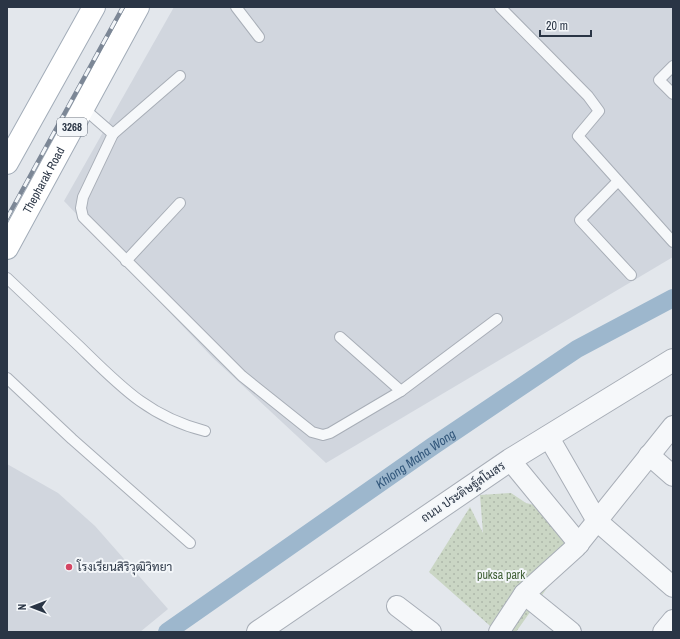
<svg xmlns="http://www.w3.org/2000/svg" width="680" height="639" viewBox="0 0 680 639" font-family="'Archivo Narrow',Sarabun,sans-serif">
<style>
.built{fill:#d1d6de}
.park{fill:url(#park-dots)}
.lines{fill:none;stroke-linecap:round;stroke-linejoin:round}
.canal{stroke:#9db7cd;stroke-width:18}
.service-casing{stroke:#a8aeb7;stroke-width:12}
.minor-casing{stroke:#a8aeb7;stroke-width:22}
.tertiary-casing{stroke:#a8aeb7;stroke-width:24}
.primary-casing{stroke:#a2acb8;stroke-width:24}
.service{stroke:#f6f8fa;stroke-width:10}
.minor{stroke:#f6f8fa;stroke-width:20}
.tertiary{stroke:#f6f8fa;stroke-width:22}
.primary{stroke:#fff;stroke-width:22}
.rail-casing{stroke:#7c8796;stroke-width:4.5}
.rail{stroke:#f3f6f9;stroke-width:3;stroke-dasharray:9;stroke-linecap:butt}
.poi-dot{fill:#d44563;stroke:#f3f6f9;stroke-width:1.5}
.labels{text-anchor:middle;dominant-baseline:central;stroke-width:4;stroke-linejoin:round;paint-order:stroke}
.shield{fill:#f3f6f9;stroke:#666f7b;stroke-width:1}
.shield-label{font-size:11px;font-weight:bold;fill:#2a3545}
.street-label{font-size:12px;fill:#2a3545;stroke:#f3f6f9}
.poi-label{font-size:12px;fill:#2a3545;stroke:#f3f6f9;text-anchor:start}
.park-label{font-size:12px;fill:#416137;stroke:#f3f6f9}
.water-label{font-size:13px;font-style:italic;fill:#32577b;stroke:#f3f6f9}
</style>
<defs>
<pattern id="park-dots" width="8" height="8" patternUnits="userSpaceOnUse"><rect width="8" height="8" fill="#cad6c4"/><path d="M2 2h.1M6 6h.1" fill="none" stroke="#aeb8aa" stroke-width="1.8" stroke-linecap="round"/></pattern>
</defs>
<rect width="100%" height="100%" fill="#e3e7ec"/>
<!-- built -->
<g class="built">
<path d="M 174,7 L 673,7 L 673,257 L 326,463 L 213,358 L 64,201 Z"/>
<path d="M 7,464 L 58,493 L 95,526 L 168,609 L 140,632 L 7,632 Z"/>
</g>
<!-- park -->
<path class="park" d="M 511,493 L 526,503 L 543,507 L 576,547 L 516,632 L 497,632 L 429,572 L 470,507 L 483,533 L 480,495 Z"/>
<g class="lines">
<!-- canal -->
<path class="canal" id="s1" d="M 167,632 L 433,446 L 577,349 L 673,298"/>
<!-- service casing -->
<g class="service-casing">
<g id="service">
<path d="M 236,7 L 259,37"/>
<path d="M 500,7 L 588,96 L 599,111 L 578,136 L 673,242"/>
<path d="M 673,66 L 659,80 L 673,94"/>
<path d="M 82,107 L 113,134 L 83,197 L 81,208 L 83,217 L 242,376 L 312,432 L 323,435 L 330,433 L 401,391 L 497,319"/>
<path d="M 113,134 L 180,76"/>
<path d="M 618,181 L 580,220 L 631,275"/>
<path d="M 126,261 L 180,203"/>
<path d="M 7,278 C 31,301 56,324 80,347 C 120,386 149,417 205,431"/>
<path d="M 340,337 L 401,391"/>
<path d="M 7,378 L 72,439 L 190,543"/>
</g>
</g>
<!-- minor casing -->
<g class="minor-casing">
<g id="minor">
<path d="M 548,436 L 597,521 L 673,587"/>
<path d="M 649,455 L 673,476"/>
<path d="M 510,460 L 579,544"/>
<path d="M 524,594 L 571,632"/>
<path d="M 397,606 L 431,632"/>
<path d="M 499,632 L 524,594 L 576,547 L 673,426"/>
<path d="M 663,632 L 673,620"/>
</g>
</g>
<!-- tertiary casing -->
<g class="tertiary-casing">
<path id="tertiary" d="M 258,632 L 510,460 L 673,360"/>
</g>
<!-- primary casing -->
<g class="primary-casing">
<g id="primary">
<path d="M 7,163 L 94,7"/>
<path id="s2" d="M 7,248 L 138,7"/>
</g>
</g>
<!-- service -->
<use href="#service" class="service"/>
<!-- minor -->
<use href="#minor" class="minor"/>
<!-- tertiary -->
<use href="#tertiary" class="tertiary"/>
<!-- primary -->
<use href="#primary" class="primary"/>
<!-- rail casing -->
<g class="rail-casing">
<path id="rail" d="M 7,218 L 123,7"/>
</g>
<!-- rail -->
<use href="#rail" class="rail"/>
</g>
<!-- markers -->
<circle class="poi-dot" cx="69" cy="567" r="4"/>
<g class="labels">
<!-- shield labels -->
<rect class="shield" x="57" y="118" width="30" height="18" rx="3"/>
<g class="shield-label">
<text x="72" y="127">3268</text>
</g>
<!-- street labels -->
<g class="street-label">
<text stroke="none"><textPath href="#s2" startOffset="77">Thepharak Road</textPath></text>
<text transform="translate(463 492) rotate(-34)">ถนน ประดิษฐ์สโมสร</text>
</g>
<!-- poi labels -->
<g class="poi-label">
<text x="77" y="567">โรงเรียนสิริวุฒิวิทยา</text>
</g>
<!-- park labels -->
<g class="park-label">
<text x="501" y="575">puksa park</text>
</g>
<!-- water labels -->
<g class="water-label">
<text stroke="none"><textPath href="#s1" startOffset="303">Khlong Maha Wong</textPath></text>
</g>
</g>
<!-- border -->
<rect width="680" height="639" fill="none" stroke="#2a3545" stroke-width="16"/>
<!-- north arrow -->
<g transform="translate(32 607) rotate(270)" stroke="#f3f6f9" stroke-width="3" paint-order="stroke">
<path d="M0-3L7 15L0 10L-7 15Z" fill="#2a3545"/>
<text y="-6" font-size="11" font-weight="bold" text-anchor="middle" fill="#2a3545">N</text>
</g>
<!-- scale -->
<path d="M540 30v6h51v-6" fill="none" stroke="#2a3545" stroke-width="2"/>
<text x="546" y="30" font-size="12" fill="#2a3545" stroke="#f3f6f9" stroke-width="3" paint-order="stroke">20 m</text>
</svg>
